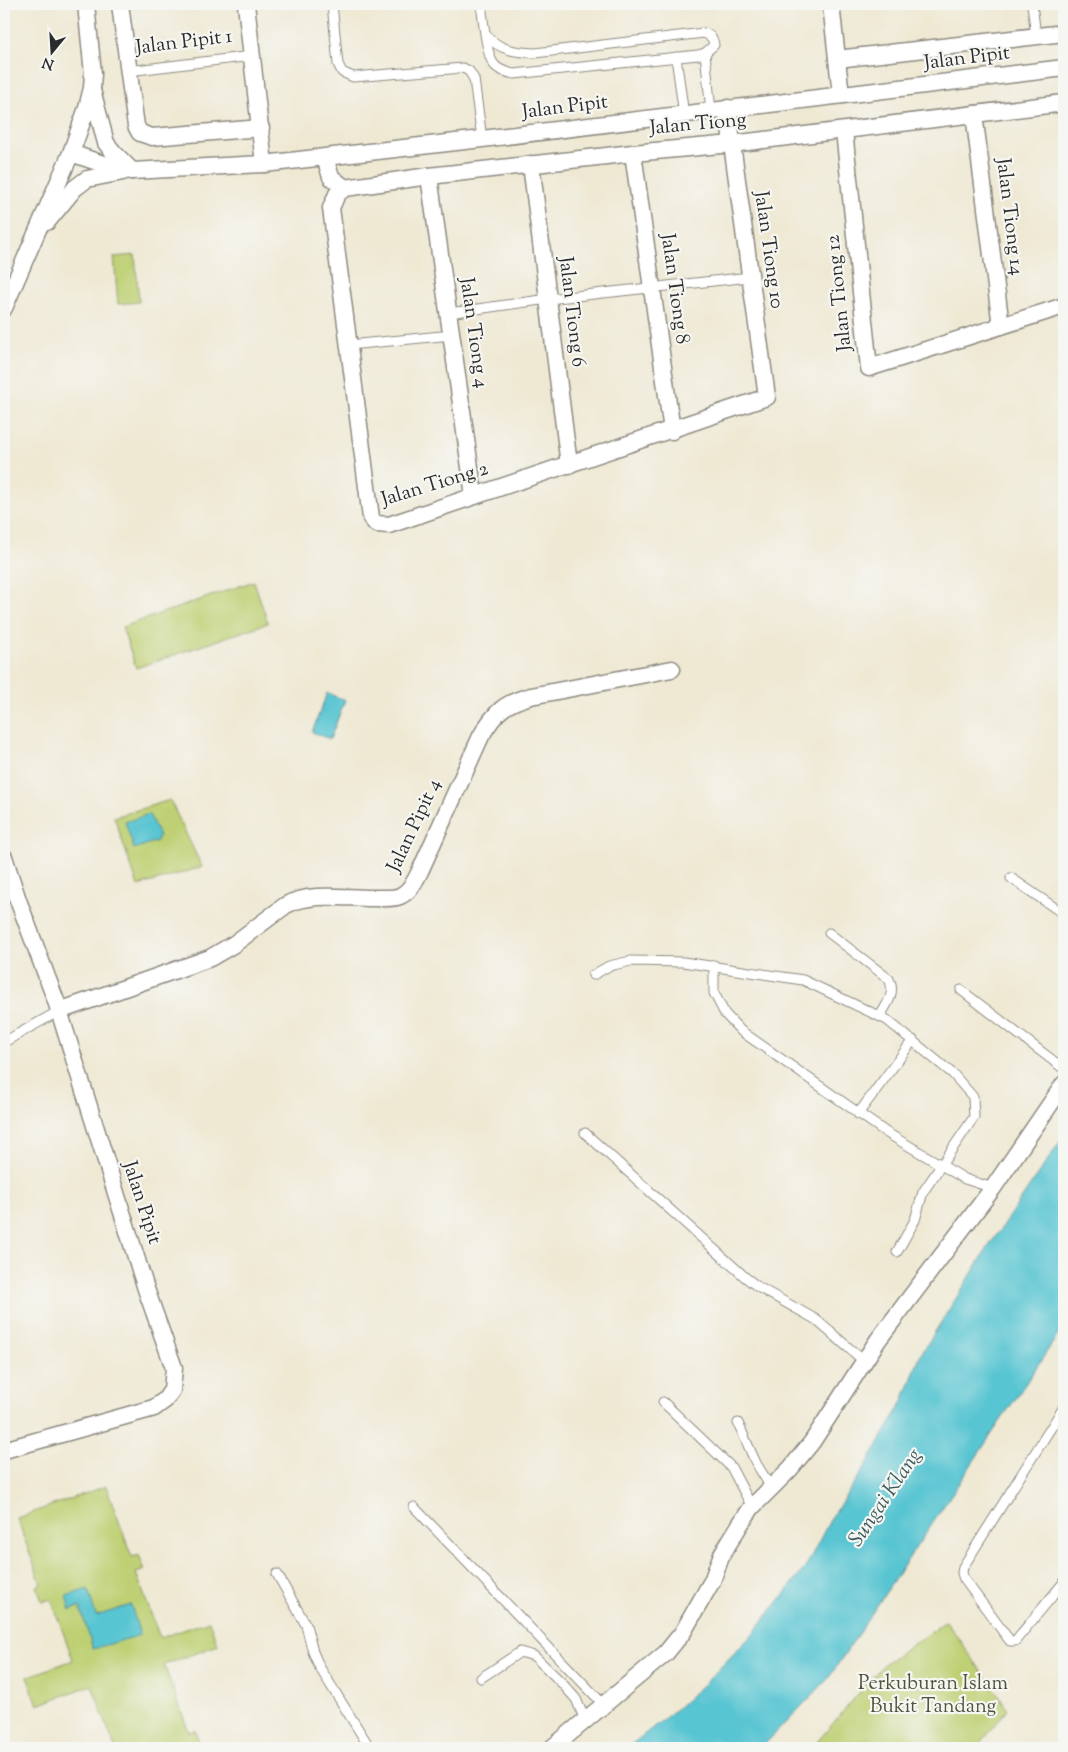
<svg xmlns="http://www.w3.org/2000/svg" width="1068" height="1752" viewBox="0 0 1068 1752" font-family="'Sorts Mill Goudy',serif">
<style>
.green{fill:#bed073;stroke:#747e4f;fill-rule:evenodd}
.water{fill:#59c5d2;stroke:#42787e}
.lines{fill:none;stroke-linecap:round;stroke-linejoin:round}
.lane-casing{stroke:#8d8a80;stroke-width:11}
.street-casing{stroke:#8d8a80;stroke-width:19}
.lane{stroke:#fff;stroke-width:9}
.street{stroke:#fff;stroke-width:16}
.labels{text-anchor:middle;dominant-baseline:central;stroke-width:4.5;stroke-linejoin:round;paint-order:stroke}
.street-label{font-size:20px;fill:#2b2b2b;stroke:#f6f6f2}
.park-label{font-size:20px;fill:#50543d;stroke:#f6f6f2}
.water-label{font-size:21px;font-style:italic;fill:#39595d;stroke:#f6f6f2}
</style>
<rect width="100%" height="100%" fill="#f6f6f2"/>
<filter id="ink" filterUnits="userSpaceOnUse"><feTurbulence type="fractalNoise" baseFrequency=".02" numOctaves="2"/><feDisplacementMap in="SourceGraphic" scale="10" xChannelSelector="R" yChannelSelector="G"/><feConvolveMatrix kernelMatrix="1 2 1 2 8 2 1 2 1" color-interpolation-filters="sRGB"/></filter>
<filter id="wash" filterUnits="userSpaceOnUse"><feTurbulence type="fractalNoise" baseFrequency=".0096" numOctaves="4" result="noise"/><feDisplacementMap in="SourceGraphic" scale="20" xChannelSelector="R" yChannelSelector="G"/><feGaussianBlur stdDeviation="1.12" result="paint"/><feColorMatrix in="noise" values="0 0 0 0 0 0 0 0 0 0 0 0 0 0 0 0 0 1.4 0 .05"/><feComposite in="paint" operator="in"/></filter>
<g filter="url(#wash)">
<rect width="100%" height="100%" fill="#efe9d4"/>
<!-- green -->
<g class="green">
<path d="M 135,255 L 139,302 L 118,304 L 114,257 Z"/>
<path d="M 254,581 L 268,623 L 136,668 L 122,627 Z"/>
<path d="M 170,800 L 202,867 L 138,886 L 114,817 Z"/>
<path d="M 106,1486 L 132,1557 L 139,1555 L 145,1570 L 136,1573 L 160,1638 L 209,1621 L 218,1645 L 164,1665 L 189,1732 L 195,1730 L 200,1745 L 193,1748 L 115,1748 L 92,1685 L 38,1705 L 27,1677 L 73,1660 L 51,1599 L 42,1602 L 37,1586 L 41,1584 L 17,1518 ZM 88,1590 L 96,1616 L 93,1649 L 80,1607 Z"/>
<path d="M 946,1621 L 1008,1709 L 977,1748 L 812,1748 L 881,1667 Z"/>
</g>
<!-- water -->
<g class="water">
<path d="M 327,693 L 345,700 L 330,739 L 312,732 Z"/>
<path d="M 149,814 L 159,836 L 157,841 L 134,849 L 125,822 Z"/>
<path d="M 1064,1136 L 1064,1326 L 828,1679 L 761,1748 L 627,1748 L 675,1710 L 708,1680 L 751,1636 L 805,1568 L 831,1518 L 867,1464 L 903,1401 L 921,1354 L 991,1243 Z"/>
<path d="M 88,1589 L 96,1616 L 131,1605 L 140,1635 L 93,1649 L 80,1607 L 70,1610 L 66,1596 Z"/>
</g>
</g>
<g filter="url(#ink)">
<g class="lines">
<!-- lane casing -->
<g class="lane-casing">
<g id="lane">
<path d="M 332,4 L 338,64 L 342,72 L 353,77 L 463,68 L 469,71 L 474,79 L 482,139"/>
<path d="M 481,4 C 483,17 486,53 493,63 C 497,70 506,72 514,74 L 698,55 L 705,53 L 714,45 C 713,38 711,36 704,33 L 535,53 C 515,52 499,50 486,35"/>
<path d="M 1032,4 L 1036,36"/>
<path d="M 705,53 L 711,111"/>
<path d="M 676,57 L 684,115"/>
<path d="M 128,71 L 252,56"/>
<path d="M 449,313 L 548,299 L 750,277"/>
<path d="M 349,345 L 452,335"/>
<path d="M 1011,878 L 1064,914"/>
<path d="M 829,933 L 889,979 C 896,993 887,1004 880,1016"/>
<path d="M 714,965 L 714,993 L 725,1014 L 741,1031 L 887,1133 L 965,1179 L 993,1188"/>
<path d="M 593,975 L 609,966 L 631,961 L 683,962 L 803,980 L 887,1020 L 953,1074 L 973,1097 L 974,1117 L 923,1192 L 915,1220 L 897,1252"/>
<path d="M 961,990 L 1064,1069"/>
<path d="M 4,1042 L 59,1011"/>
<path d="M 858,1114 L 913,1040"/>
<path d="M 585,1133 L 745,1277 L 758,1287 L 815,1319 L 864,1361"/>
<path d="M 663,1402 L 731,1467 L 752,1507"/>
<path d="M 1064,1407 L 963,1567 L 962,1573 L 964,1579 L 1010,1641 L 1015,1641 L 1064,1582"/>
<path d="M 738,1423 L 756,1463 L 767,1481 L 770,1489"/>
<path d="M 414,1507 L 604,1705"/>
<path d="M 277,1574 L 306,1625 L 313,1652 L 320,1668 L 370,1748"/>
<path d="M 481,1678 L 520,1652 L 534,1656 L 560,1681 L 576,1699 L 585,1720"/>
</g>
</g>
<!-- street casing -->
<g class="street-casing">
<g id="street">
<path d="M 120,4 L 134,112 L 136,126 L 140,133 L 152,137 L 261,128"/>
<path d="M 246,4 L 264,164"/>
<path d="M 831,4 L 841,95"/>
<path d="M 837,59 L 1064,33"/>
<path d="M 92,90 L 106,143 L 114,153 L 132,171"/>
<path d="M 728,108 L 732,144 L 767,397 L 389,525 L 376,524 L 371,518 L 331,208 L 337,194 L 345,188 L 429,176 L 633,153 L 732,144 L 1064,103"/>
<path d="M 974,114 L 1001,326"/>
<path d="M 844,131 L 869,368 L 1064,306"/>
<path d="M 71,153 L 100,163 L 132,171 L 264,164 L 482,139 L 1064,68"/>
<path d="M 633,153 L 672,431"/>
<path d="M 325,158 L 331,177 L 345,188"/>
<path d="M 531,164 L 569,465"/>
<path d="M 429,176 L 474,496"/>
<path d="M 47,222 L 75,188 L 87,179 L 123,172"/>
<path d="M 4,308 L 71,153 L 87,108 L 92,88 L 93,74 L 86,4"/>
<path d="M 4,857 L 18,900 L 56,1001 L 146,1289 L 174,1368 L 172,1390 L 165,1400 L 154,1408 L 4,1450"/>
<path d="M 59,1011 L 210,958 L 234,944 L 286,905 C 313,891 347,899 377,898 C 385,898 393,899 400,896 C 411,891 416,879 421,869 L 481,736 C 495,712 504,703 531,696 L 672,669"/>
<path d="M 552,1748 L 666,1653 L 683,1632 L 712,1581 L 722,1554 L 741,1523 L 752,1507 L 790,1469 L 812,1442 L 878,1340 L 993,1188 L 1064,1084"/>
</g>
</g>
<!-- lane -->
<use href="#lane" class="lane"/>
<!-- street -->
<use href="#street" class="street"/>
</g>
</g>
<g class="labels">
<!-- street labels -->
<g class="street-label">
<text transform="translate(184 43) rotate(-7)">Jalan Pipit 1</text>
<text transform="translate(967 59) rotate(-7)">Jalan Pipit</text>
<text transform="translate(565 108) rotate(-7)">Jalan Pipit</text>
<text transform="translate(698 125) rotate(-5)">Jalan Tiong</text>
<text transform="translate(1009 217) rotate(83)">Jalan Tiong 14</text>
<text transform="translate(768 250) rotate(82)">Jalan Tiong 10</text>
<text transform="translate(674 289) rotate(82)">Jalan Tiong 8</text>
<text transform="translate(840 293) rotate(-96)">Jalan Tiong 12</text>
<text transform="translate(571 312) rotate(83)">Jalan Tiong 6</text>
<text transform="translate(473 333) rotate(82)">Jalan Tiong 4</text>
<text transform="translate(435 485) rotate(-17)">Jalan Tiong 2</text>
<text transform="translate(415 826) rotate(-65)">Jalan Pipit 4</text>
<text transform="translate(141 1203) rotate(72)">Jalan Pipit</text>
</g>
<!-- park labels -->
<g class="park-label">
<text x="933" y="1684">Perkuburan Islam<tspan x="933" dy="23">Bukit Tandang</tspan></text>
</g>
<!-- water labels -->
<g class="water-label">
<text transform="translate(886 1498) rotate(-56)">Sungai Klang</text>
</g>
</g>
<!-- margin -->
<rect width="1068" height="1752" fill="none" stroke="#f6f6f2" stroke-width="20"/>
<!-- north arrow -->
<g transform="translate(52 52) rotate(198)" stroke="#f6f6f2" stroke-width="4" paint-order="stroke">
<path d="M0-4L9 19L0 12L-9 19Z" fill="#2b2b2b"/>
<text y="-8" font-size="14" font-weight="bold" text-anchor="middle" fill="#2b2b2b">N</text>
</g>
</svg>
